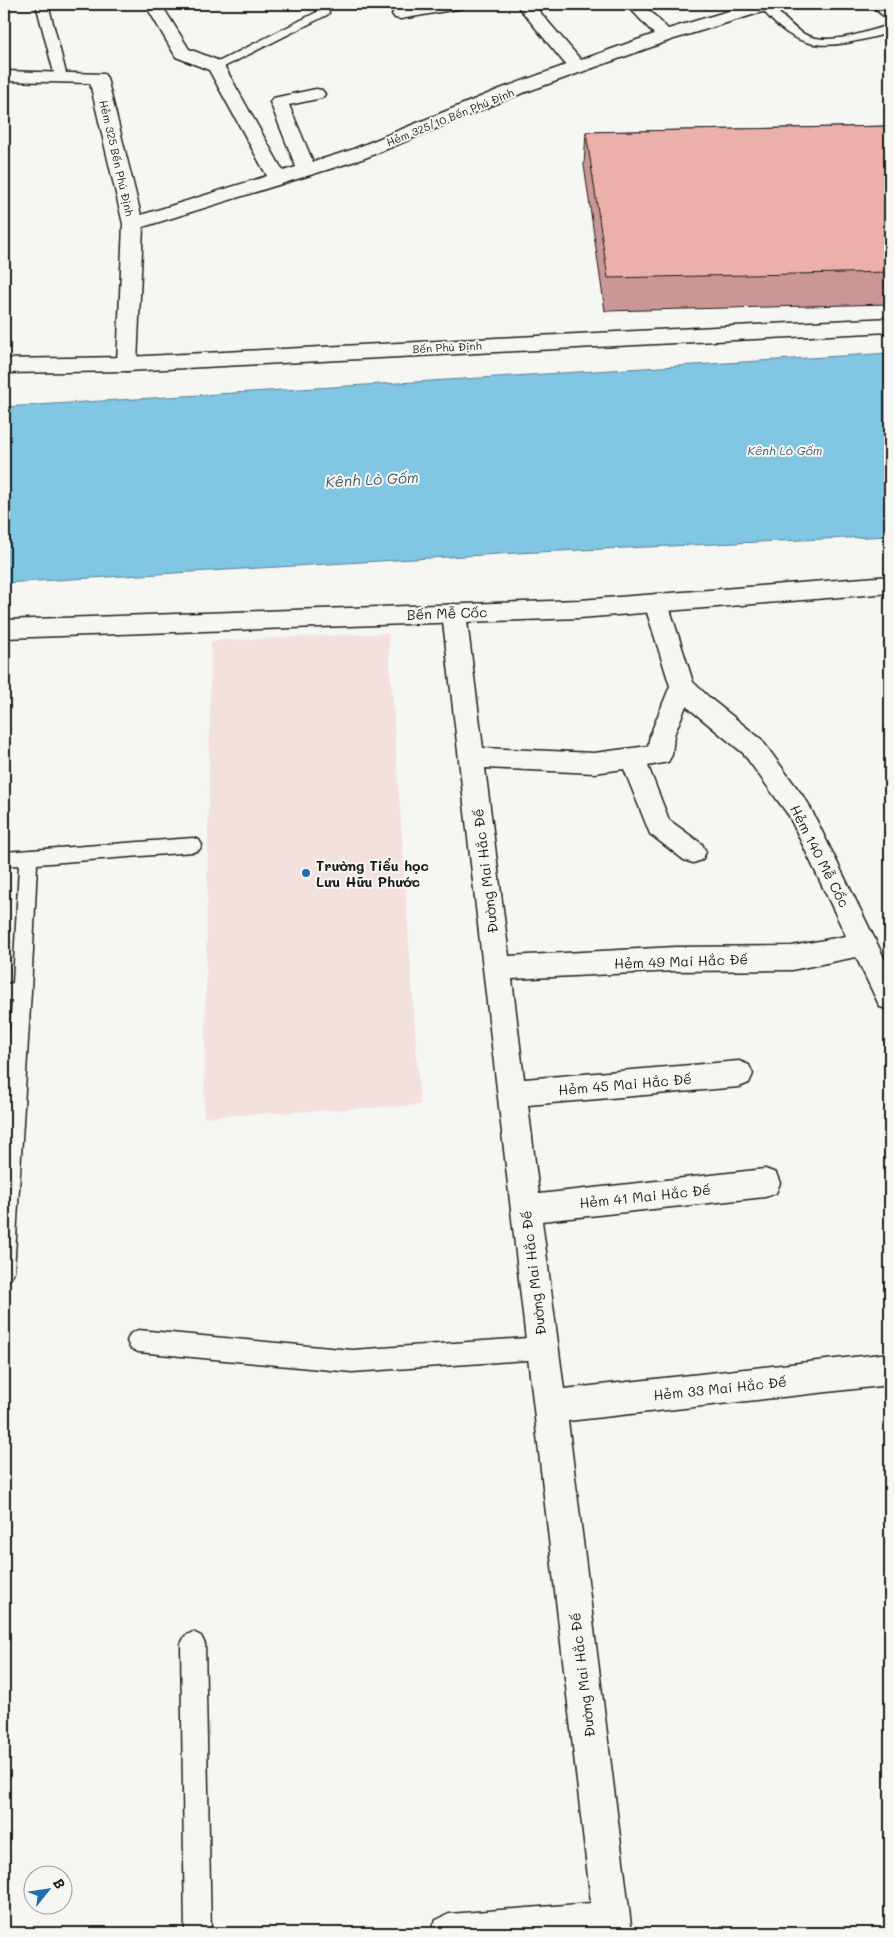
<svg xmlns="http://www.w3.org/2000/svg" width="894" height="1937" viewBox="0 0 894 1937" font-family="Mali,sans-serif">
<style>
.built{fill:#f3e1dd}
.water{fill:#81c6e2;stroke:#598293}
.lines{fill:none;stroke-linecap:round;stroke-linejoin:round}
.service-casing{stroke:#1c1c1c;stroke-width:3}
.minor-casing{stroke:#1c1c1c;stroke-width:3}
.tertiary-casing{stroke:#1c1c1c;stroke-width:3}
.service{fill:#f6f6f2;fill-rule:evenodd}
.minor{fill:#f6f6f2;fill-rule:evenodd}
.tertiary{fill:#f6f6f2;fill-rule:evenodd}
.wall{fill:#cb9794;stroke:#1c1c1c}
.building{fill:#ecb0ac;stroke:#1c1c1c}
.poi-dot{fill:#1f6fb2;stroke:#f6f6f2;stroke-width:2}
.labels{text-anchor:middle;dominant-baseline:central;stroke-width:4;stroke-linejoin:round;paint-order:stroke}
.far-street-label{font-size:11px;fill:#1c1c1c;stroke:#f6f6f2}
.far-water-label{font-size:12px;font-style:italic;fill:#3f5861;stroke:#f6f6f2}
.street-label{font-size:14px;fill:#1c1c1c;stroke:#f6f6f2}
.poi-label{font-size:14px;font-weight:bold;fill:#1c1c1c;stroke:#f6f6f2;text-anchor:start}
.water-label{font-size:15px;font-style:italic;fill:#3f5861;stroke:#f6f6f2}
</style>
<rect width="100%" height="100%" fill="#f6f6f2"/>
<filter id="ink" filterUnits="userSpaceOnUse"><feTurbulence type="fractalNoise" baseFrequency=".02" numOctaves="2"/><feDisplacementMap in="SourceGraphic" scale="10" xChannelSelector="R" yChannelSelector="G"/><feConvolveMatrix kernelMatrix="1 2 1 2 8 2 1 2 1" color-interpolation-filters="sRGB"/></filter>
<g filter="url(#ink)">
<!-- built -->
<path class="built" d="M 388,633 L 420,1105 L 204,1117 L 211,641 Z"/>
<!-- water -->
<path class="water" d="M 890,353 L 890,536 L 516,553 L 4,583 L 4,407 Z"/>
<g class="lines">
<!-- service casing -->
<g class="service-casing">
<g id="service">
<path d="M 36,4 L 48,4 L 67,77 L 65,80 L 61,81 L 55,77 Z"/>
<path d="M 314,4 L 326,4 L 329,13 L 327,15 L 220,69 L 216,70 L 210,66 L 317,12 Z"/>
<path d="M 758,4 L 770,4 C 780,13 788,23 799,31 C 825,49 863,32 890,25 L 890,33 C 832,47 800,59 758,4 Z"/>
<path d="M 869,4 L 882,4 L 890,10 L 890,19 L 886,18 Z"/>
<path d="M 193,838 L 199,840 L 202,845 L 199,850 L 193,852 L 37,864 L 31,991 L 14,1271 L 11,1278 L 4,1281 L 4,1120 L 12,1000 L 4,1000 L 4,984 L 13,983 L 19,865 L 4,866 L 4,852 Z"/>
<path d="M 138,1330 L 352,1350 L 542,1337 L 550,1341 L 553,1348 L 550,1355 L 542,1359 L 352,1372 L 138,1352 L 130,1348 L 127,1341 L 130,1334 Z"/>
<path d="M 193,1632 L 201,1636 L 205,1644 L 211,1933 L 185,1933 L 181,1644 L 185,1636 Z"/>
</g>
</g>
<!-- minor casing -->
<g class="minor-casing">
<g id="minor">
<path d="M 145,4 L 161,4 L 189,49 L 222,62 L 283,171 L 296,167 L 270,102 L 273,98 L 316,89 L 322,90 L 325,94 L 322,98 L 289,105 L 313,162 L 351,150 L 500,89 L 566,65 L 516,4 L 533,4 L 581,60 L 654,34 L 626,4 L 643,4 L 668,29 L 752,4 L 775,5 L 772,9 L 671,40 L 512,97 L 365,158 L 143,227 L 137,364 L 134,369 L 127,371 L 120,369 L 117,364 L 123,224 L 90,83 L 4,81 L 4,71 L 104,74 L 107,78 L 141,215 L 267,176 L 209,70 L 176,57 Z"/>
<path d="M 430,4 L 466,4 L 463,8 L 457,9 L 401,19 L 395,18 L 392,14 L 395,10 Z"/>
<path d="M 656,594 L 664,597 L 668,603 L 693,682 L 711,699 L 761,739 L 808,803 L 890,970 L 890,1010 L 880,1007 L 856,957 L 792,970 L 675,971 L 512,979 L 524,1079 L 739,1061 L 749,1065 L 753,1074 L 749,1083 L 739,1087 L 528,1105 L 539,1194 L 765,1169 L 776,1173 L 780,1183 L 776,1193 L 765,1197 L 542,1221 L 564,1389 L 890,1353 L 890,1385 L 568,1421 L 632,1933 L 430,1933 L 436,1920 L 449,1914 L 591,1903 L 442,613 L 446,607 L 454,604 L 462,607 L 466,613 L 483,748 L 594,753 L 648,746 L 650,735 L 670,686 L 644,603 L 648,597 ZM 686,706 L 743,753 L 789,816 L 846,936 L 792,946 L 675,947 L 509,956 L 485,768 L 594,773 L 624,769 L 650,834 L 684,860 L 693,863 L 702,860 L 706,852 L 702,844 L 669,820 L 648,766 L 668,762 L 672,755 L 674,735 Z"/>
</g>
</g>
<!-- tertiary casing -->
<g class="tertiary-casing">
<g id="tertiary">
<path d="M 890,318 L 890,332 L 127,371 L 4,373 L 4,359 L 127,357 Z"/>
<path d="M 890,576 L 890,593 L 580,618 L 4,638 L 4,620 L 580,600 Z"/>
</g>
</g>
<!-- service -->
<use href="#service" class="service"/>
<!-- minor -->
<use href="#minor" class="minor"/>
<!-- tertiary -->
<use href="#tertiary" class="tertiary"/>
</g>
<!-- wall -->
<path class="wall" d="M 890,126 L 890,304 L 605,311 L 584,165 L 586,132 Z"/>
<!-- building -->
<path class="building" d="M 890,126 L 890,272 L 608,278 L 586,132 Z"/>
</g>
<!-- markers -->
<circle class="poi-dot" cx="306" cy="873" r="5"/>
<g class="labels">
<!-- far-street labels -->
<g class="far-street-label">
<text transform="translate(450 117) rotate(-22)">Hẻm 325/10 Bến Phú Định</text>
<text transform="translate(117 158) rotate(77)">Hẻm 325 Bến Phú Định</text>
<text transform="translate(447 347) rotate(-3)">Bến Phú Định</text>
</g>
<!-- far-water labels -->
<g class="far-water-label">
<text x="785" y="450">Kênh Lò Gốm</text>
</g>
<!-- street labels -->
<g class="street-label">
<text transform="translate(447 613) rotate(-2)">Bến Mễ Cốc</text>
<text transform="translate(820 856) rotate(63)">Hẻm 140 Mễ Cốc</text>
<text transform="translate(485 871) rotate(-97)">Đường Mai Hắc Đế</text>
<text transform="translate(681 961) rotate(-2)">Hẻm 49 Mai Hắc Đế</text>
<text transform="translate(625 1084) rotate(-5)">Hẻm 45 Mai Hắc Đế</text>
<text transform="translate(645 1196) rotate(-6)">Hẻm 41 Mai Hắc Đế</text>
<text transform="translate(533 1273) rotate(-97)">Đường Mai Hắc Đế</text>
<text transform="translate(720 1388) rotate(-6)">Hẻm 33 Mai Hắc Đế</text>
<text transform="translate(582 1675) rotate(-97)">Đường Mai Hắc Đế</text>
</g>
<!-- poi labels -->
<g class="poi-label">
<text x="316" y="865">Trường Tiểu học<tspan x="316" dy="16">Lưu Hữu Phước</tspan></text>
</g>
<!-- water labels -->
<g class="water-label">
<text transform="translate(372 479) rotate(-3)">Kênh Lò Gốm</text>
</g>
</g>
<!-- margin -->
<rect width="894" height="1937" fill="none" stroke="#f6f6f2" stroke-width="20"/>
<rect x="10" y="10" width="874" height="1917" fill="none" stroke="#1c1c1c" stroke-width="2" filter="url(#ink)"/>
<!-- north arrow -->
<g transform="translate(48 1890) rotate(60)"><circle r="24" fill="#f6f6f2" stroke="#9f9f9c"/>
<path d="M0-4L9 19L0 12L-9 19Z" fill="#1f6fb2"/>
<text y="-8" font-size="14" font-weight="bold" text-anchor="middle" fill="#1c1c1c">B</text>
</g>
</svg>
